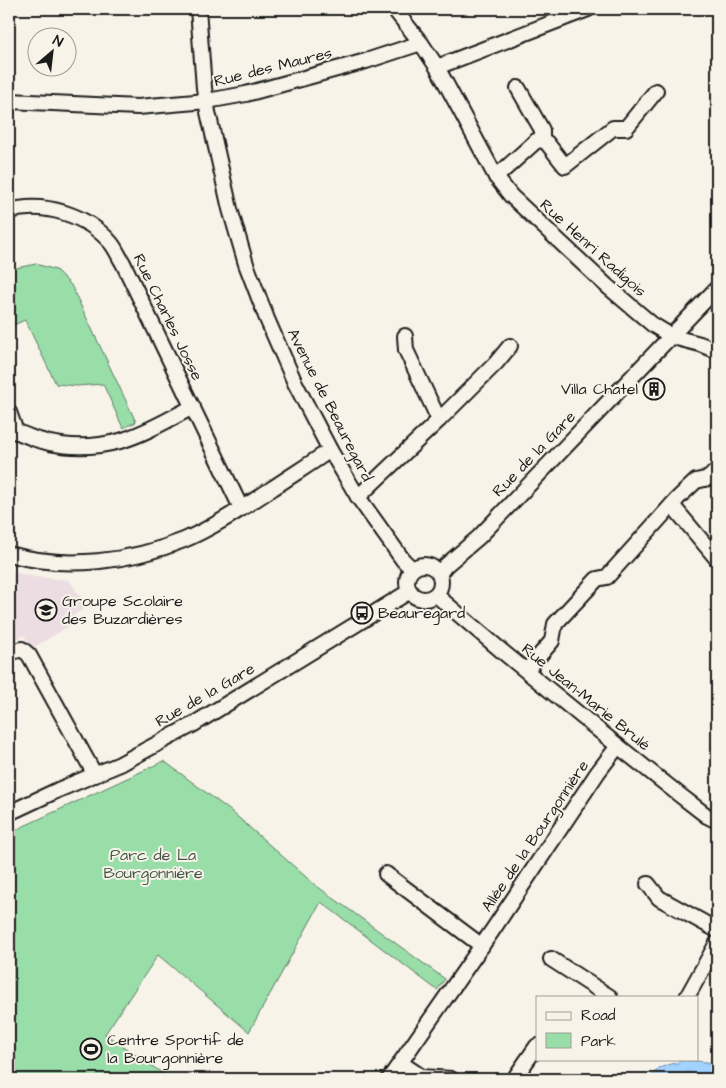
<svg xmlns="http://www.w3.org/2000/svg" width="726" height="1088" viewBox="0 0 726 1088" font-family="'Architects Daughter',sans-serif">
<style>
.built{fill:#ebdde1}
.green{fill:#99dda9;stroke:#5a7c62}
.water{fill:url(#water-ripples);stroke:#6c8aa4}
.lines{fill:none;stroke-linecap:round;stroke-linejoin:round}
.minor-casing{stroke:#1c1c1c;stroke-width:18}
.minor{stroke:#f7f3e8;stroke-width:14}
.labels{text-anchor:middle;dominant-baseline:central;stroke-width:4;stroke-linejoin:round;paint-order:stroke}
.street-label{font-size:16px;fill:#1c1c1c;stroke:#f7f3e8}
.poi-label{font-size:16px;fill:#1c1c1c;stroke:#f7f3e8;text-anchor:start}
.park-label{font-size:16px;fill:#425646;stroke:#f7f3e8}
</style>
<defs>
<pattern id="water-ripples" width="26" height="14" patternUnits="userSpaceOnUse" patternTransform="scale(1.25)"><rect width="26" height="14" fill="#a2d3ff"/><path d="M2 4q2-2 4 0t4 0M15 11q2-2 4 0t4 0" fill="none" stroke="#8bb5da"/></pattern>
</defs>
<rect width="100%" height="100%" fill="#f7f3e8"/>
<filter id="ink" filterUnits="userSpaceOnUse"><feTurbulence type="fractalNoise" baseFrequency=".02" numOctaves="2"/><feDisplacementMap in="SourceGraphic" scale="10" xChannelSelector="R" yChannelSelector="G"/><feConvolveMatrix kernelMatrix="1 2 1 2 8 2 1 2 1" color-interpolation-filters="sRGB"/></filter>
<g filter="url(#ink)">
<!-- built -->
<path class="built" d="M 9,571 L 35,577 L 69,580 L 87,607 L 74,615 L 77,621 L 31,649 L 24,635 L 9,644 Z"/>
<!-- green -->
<g class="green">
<path d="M 36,264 L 56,270 L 71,285 L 136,422 L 123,428 L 103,384 L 77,386 L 56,384 L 25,320 L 9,327 L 9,271 L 16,268 Z"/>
<path d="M 164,761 L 232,812 L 314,884 L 445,979 L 437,990 L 321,902 L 249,1032 L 158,955 L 105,1034 L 171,1079 L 9,1079 L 9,833 Z"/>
</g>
<!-- water -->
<path class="water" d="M 684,1060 L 717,1063 L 717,1079 L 649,1079 L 659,1068 Z"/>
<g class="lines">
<!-- minor casing -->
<g class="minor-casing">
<g id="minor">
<path d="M 198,9 L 204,88 L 208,112 L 230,209 L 246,264 L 267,319 L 295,383 L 330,450 L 358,497 L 403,560 L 412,569"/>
<path d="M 394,9 L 421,43 L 437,67 L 496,177 L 511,196 L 607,286 L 653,325 L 673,337 L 700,344 L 717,351"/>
<path d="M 437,67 L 588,9"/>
<path d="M 518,88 L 542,130 L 542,140"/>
<path d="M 9,101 L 138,107 L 207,101 L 246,94 L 366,61 L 421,43"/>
<path d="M 496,177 L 536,141 L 542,140 L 547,143 L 565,166 L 613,128 L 626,128 L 656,91"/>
<path d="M 9,211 C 44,201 87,215 111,243 C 116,249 119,257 123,263 L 241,508"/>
<path d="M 405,336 L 406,350 L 439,420"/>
<path d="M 9,412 L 16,432"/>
<path d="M 9,427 C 43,447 82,451 120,441 C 145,434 169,419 193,407"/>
<path d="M 358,497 L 439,420 L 496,363 L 510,346"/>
<path d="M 672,505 L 717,559"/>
<path d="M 9,554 C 66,570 130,562 184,540 C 215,527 245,506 273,488 C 292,475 312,463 330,450"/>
<circle cx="424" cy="582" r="17"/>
<path d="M 440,573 L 445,566 L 479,537 L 717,288"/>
<path d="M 436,595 L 503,652 L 618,746 L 681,796 L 707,816 L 717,821"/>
<path d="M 9,653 L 22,649 L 29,655 L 95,775"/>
<path d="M 527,670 L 552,641 L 555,624 L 597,579 L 607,577 L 678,498 L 696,481 L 709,478 L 717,470"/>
<path d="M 9,813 L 58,790 L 120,764 L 194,724 L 410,591"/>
<path d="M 386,874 L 482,946"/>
<path d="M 648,884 L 659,898 L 717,930"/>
<path d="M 551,959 L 610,997"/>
<path d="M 687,997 L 717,943"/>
<path d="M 401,1063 L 422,1077 L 451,1079"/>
<path d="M 389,1079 L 492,931 L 598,772 L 618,746"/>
<path d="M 514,1079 L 537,1046"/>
</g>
</g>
<!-- minor -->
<use href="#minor" class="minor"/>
</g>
</g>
<!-- icons -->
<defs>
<g id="building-ring" transform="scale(1.125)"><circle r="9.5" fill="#f7f3e8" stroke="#1c1c1c" stroke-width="1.5"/><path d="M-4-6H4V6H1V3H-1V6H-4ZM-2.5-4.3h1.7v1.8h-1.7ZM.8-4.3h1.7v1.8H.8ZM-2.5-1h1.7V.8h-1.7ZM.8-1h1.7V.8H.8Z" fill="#1c1c1c"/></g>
<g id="school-ring" transform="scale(1.125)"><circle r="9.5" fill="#f7f3e8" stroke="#1c1c1c" stroke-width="1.5"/><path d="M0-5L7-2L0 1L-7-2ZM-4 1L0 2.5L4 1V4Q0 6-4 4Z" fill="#1c1c1c"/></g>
<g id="bus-ring" transform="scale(1.125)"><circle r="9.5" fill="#f7f3e8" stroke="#1c1c1c" stroke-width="1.5"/><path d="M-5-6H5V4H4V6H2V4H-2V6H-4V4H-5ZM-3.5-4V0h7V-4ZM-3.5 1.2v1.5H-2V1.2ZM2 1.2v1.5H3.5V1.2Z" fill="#1c1c1c"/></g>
<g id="stadium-ring" transform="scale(1.125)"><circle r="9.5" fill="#f7f3e8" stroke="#1c1c1c" stroke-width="1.5"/><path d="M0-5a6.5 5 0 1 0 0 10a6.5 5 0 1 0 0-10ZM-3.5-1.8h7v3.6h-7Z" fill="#1c1c1c"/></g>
</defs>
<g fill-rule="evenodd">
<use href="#building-ring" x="654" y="389"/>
<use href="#school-ring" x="46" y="610"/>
<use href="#bus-ring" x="362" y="613"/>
<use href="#stadium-ring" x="91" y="1049"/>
</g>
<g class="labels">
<!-- street labels -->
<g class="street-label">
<text transform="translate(273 67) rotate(-14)">Rue des Maures</text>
<text transform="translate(593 248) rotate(42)">Rue Henri Radigois</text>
<text transform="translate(168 317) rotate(64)">Rue Charles Josse</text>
<text transform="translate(330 405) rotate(63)">Avenue de Beauregard</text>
<text transform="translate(534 454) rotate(-46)">Rue de la Gare</text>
<text transform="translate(205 695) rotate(-30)">Rue de la Gare</text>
<text transform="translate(586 697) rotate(39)">Rue Jean-Marie Brulé</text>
<text transform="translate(535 836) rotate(-56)">Allée de la Bourgonnière</text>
</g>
<!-- poi labels -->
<g class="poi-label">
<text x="638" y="389" text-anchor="end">Villa Chatel</text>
<text x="62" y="601">Groupe Scolaire<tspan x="62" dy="18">des Buzardières</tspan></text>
<text x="378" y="613">Beauregard</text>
<text x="107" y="1040">Centre Sportif de<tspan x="107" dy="18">la Bourgonnière</tspan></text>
</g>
<!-- park labels -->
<g class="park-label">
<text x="153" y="855">Parc de La<tspan x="153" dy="18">Bourgonnière</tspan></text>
</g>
</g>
<!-- margin -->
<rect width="726" height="1088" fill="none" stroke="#f7f3e8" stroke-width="30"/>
<rect x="15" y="15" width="696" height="1058" fill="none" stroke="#1c1c1c" stroke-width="2" filter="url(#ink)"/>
<!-- legend -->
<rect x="536" y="996" width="162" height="65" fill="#f7f3e8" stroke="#9f9d96"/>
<rect x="546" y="1012" width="25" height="8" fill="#f7f3e8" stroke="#9f9d96"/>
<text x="581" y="1020" font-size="15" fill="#1c1c1c">Road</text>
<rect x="546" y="1033" width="25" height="15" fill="#99dda9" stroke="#9f9d96"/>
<text x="581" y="1046" font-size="15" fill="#1c1c1c">Park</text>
<!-- north arrow -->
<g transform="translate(52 52) rotate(28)"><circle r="24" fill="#f7f3e8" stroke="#9f9d96"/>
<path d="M0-4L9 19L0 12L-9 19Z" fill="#1c1c1c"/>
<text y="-8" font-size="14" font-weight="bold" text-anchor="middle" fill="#1c1c1c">N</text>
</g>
</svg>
